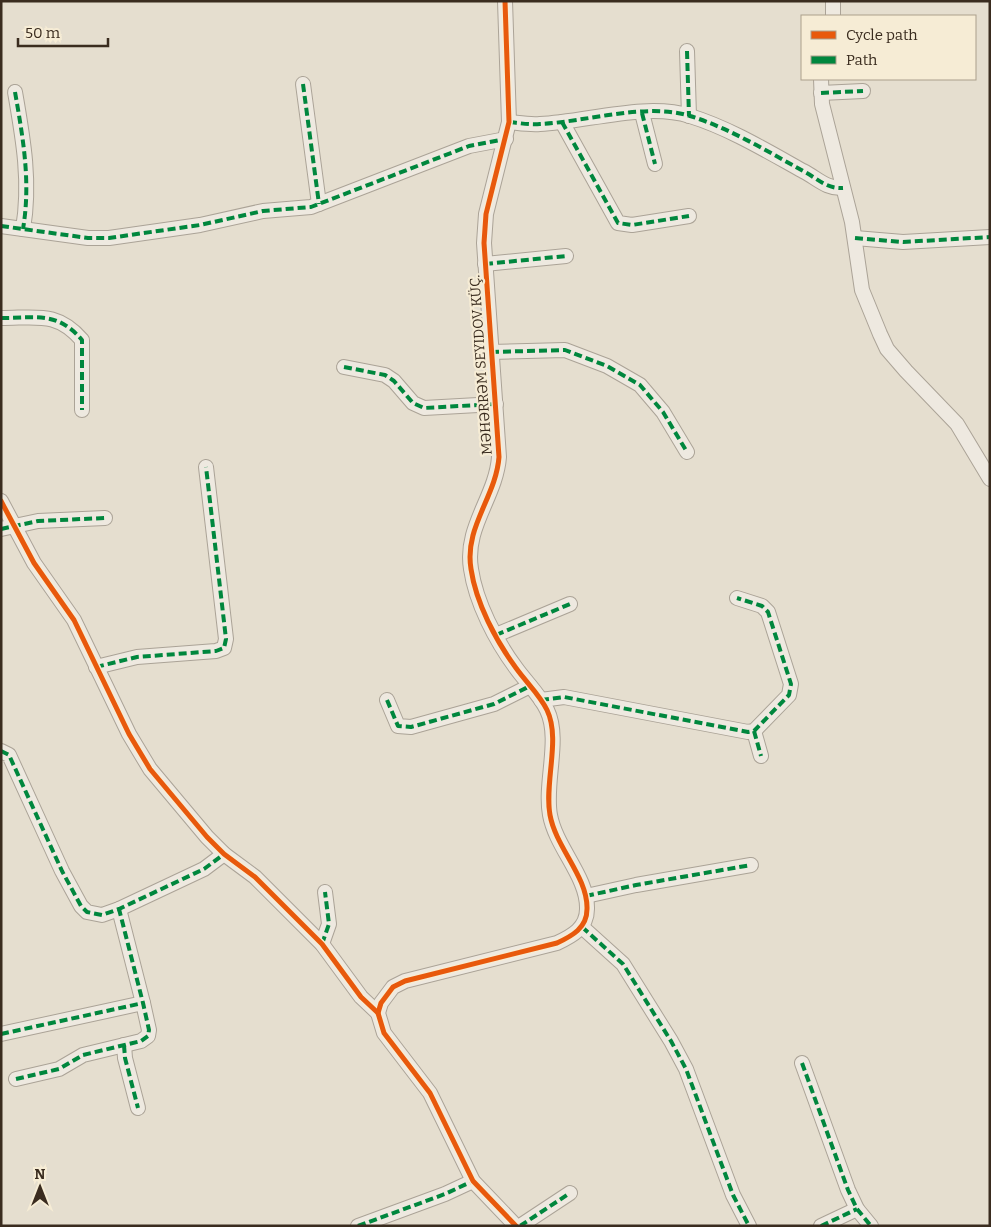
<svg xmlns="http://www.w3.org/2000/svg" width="991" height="1227" viewBox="0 0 991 1227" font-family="Bitter,serif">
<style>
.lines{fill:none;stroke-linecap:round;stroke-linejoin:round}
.street-casing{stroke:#aba397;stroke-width:16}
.street{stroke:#eee9e0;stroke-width:14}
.quiet{stroke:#00873e;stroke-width:4;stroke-dasharray:8 4;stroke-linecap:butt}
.cycleway-casing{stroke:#f6ecd5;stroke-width:8}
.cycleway{stroke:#e8590c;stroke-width:5}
.labels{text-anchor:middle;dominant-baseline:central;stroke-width:4.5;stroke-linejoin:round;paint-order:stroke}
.street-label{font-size:14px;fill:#3a2c1f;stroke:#f6ecd5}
</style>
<rect width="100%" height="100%" fill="#e5decf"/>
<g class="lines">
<!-- street casing -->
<g class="street-casing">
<g id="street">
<path d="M 505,1 L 509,122 L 486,214 L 484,243 L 499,457 C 496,497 464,527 471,569 C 476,603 496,641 516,668 C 526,682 540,695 547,710 C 561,739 544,783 550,815 C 556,848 588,877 587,909 C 587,928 572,936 557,943 L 405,981 L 393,987 L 381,1003 L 378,1013 L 384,1033 L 430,1093 L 473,1181 L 516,1226"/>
<path d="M 833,1 L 833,16"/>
<path d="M 687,51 L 689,116"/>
<path d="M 821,79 L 822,104 L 852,222 L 862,290 L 880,334 L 887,349 L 906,371 L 957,424 L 990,479"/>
<path d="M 303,84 L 319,204"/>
<path d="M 15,92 C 23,138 31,182 23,229"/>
<path d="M 821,93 L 863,91"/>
<path d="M 642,113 L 655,164"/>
<path d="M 509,122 C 519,123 530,125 540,124 C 586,122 646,102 690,116 C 729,128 767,151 803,171 C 817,178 826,189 843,188"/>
<path d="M 562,122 L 618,223 L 632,225 L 689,216"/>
<path d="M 1,226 L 88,238 L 109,238 L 200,225 L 263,211 L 311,207 L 469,146 L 506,139"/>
<path d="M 855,238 L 903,242 L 990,237"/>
<path d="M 485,264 L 566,256"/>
<path d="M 1,318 C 37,318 57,311 82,340 L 82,410"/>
<path d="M 491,352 L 565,350 L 607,366 L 640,385 L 663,412 L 687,452"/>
<path d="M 344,367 L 385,375 L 394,381 L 413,403 L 424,408 L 496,404"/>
<path d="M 1,501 L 34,563 L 74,620 L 129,734 L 150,769 L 207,837 L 224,854 L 255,877 L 322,944 L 361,997 L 378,1013"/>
<path d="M 1,529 L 38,521 L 105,518"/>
<path d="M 496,635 L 570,604"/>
<path d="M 96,667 L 137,657 L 216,651 L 224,648 L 226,639 L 206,467"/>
<path d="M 387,700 L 398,726 L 411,727 L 494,704 L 530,686"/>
<path d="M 541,700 L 564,697 L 748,732 L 754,731 L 789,695 L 791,684 L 768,612 L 762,606 L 737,598"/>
<path d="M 754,731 L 761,756"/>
<path d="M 1,751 L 9,755 L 62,871 L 81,906 L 87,912 L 102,915 L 119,909 L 204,869 L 224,854"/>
<path d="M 586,896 L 636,885 L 751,865"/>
<path d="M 582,927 L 623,964 L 671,1041 L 686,1069 L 733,1195 L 749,1226"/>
<path d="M 322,944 L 329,924 L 325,892"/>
<path d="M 1,1034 L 143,1003"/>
<path d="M 124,1045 L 125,1058 L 138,1108"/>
<path d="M 802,1063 L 848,1190 L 857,1209 L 871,1226"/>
<path d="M 16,1079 L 59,1069 L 83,1055 L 141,1041 L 148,1036 L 149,1030 L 143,1003 L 119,909"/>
<path d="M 358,1226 L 445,1194 L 473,1181"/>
<path d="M 520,1226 L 570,1193"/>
<path d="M 821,1226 L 857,1209"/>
</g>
</g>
<!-- street -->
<use href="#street" class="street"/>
<!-- quiet -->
<g class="quiet">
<path d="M 687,51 L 689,116"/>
<path d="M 303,84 L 319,204"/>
<path d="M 15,92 C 23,138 31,182 23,229"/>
<path d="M 821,93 L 863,91"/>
<path d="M 642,113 L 655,164"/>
<path d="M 509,122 C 519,123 530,125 540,124 C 586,122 646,102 690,116 C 729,128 767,151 803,171 C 817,178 826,189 843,188"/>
<path d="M 562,122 L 618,223 L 632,225 L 689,216"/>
<path d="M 1,226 L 88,238 L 109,238 L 200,225 L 263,211 L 311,207 L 469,146 L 506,139"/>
<path d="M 855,238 L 903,242 L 990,237"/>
<path d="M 485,264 L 566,256"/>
<path d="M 1,318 C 37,318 57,311 82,340 L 82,410"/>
<path d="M 491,352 L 565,350 L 607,366 L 640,385 L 663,412 L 687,452"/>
<path d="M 344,367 L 385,375 L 394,381 L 413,403 L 424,408 L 496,404"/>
<path d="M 1,529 L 38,521 L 105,518"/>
<path d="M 496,635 L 570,604"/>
<path d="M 96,667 L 137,657 L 216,651 L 224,648 L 226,639 L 206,467"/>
<path d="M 387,700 L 398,726 L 411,727 L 494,704 L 530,686"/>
<path d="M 541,700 L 564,697 L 748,732 L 754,731 L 789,695 L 791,684 L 768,612 L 762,606 L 737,598"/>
<path d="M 754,731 L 761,756"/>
<path d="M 1,751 L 9,755 L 62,871 L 81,906 L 87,912 L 102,915 L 119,909 L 204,869 L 224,854"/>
<path d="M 586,896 L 636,885 L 751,865"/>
<path d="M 582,927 L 623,964 L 671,1041 L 686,1069 L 733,1195 L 749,1226"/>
<path d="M 322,944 L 329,924 L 325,892"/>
<path d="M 1,1034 L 143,1003"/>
<path d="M 124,1045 L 125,1058 L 138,1108"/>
<path d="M 802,1063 L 848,1190 L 857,1209 L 871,1226"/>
<path d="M 16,1079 L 59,1069 L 83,1055 L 141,1041 L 148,1036 L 149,1030 L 143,1003 L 119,909"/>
<path d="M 358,1226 L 445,1194 L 473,1181"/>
<path d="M 520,1226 L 570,1193"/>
<path d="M 821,1226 L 857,1209"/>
</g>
<!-- cycleway casing -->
<g class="cycleway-casing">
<g id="cycleway">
<path d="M 505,1 L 509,122 L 486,214 L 484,243 L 499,457 C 496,497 464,527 471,569 C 476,603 496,641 516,668 C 526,682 540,695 547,710 C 561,739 544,783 550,815 C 556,848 588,877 587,909 C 587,928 572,936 557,943 L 405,981 L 393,987 L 381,1003 L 378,1013 L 384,1033 L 430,1093 L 473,1181 L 516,1226"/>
<path d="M 1,501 L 34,563 L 74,620 L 129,734 L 150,769 L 207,837 L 224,854 L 255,877 L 322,944 L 361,997 L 378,1013"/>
</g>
</g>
<!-- cycleway -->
<use href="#cycleway" class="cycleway"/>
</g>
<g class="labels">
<!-- street labels -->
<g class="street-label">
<text transform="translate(481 365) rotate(-94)">MƏHƏRRƏM SEYIDOV KÜÇ.</text>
</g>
</g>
<!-- border -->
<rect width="991" height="1227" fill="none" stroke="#3a2c1f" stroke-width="5"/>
<!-- legend -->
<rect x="801" y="15" width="175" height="65" fill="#f6ecd5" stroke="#ab9f8c"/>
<rect x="811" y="31" width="25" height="8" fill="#e8590c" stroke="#ab9f8c"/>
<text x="846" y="40" font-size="15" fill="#3a2c1f">Cycle path</text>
<rect x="811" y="56" width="25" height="8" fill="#00873e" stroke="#ab9f8c"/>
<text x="846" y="65" font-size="15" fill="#3a2c1f">Path</text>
<!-- north arrow -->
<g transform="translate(40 1187)" stroke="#f6ecd5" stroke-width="4" paint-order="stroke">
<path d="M0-4L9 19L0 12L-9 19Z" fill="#3a2c1f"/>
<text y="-8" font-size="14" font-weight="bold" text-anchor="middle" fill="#3a2c1f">N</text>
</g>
<!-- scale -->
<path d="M18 38v8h90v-8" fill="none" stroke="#3a2c1f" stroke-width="2.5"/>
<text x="25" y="38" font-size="15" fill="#3a2c1f" stroke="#f6ecd5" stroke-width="4" paint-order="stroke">50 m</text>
</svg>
